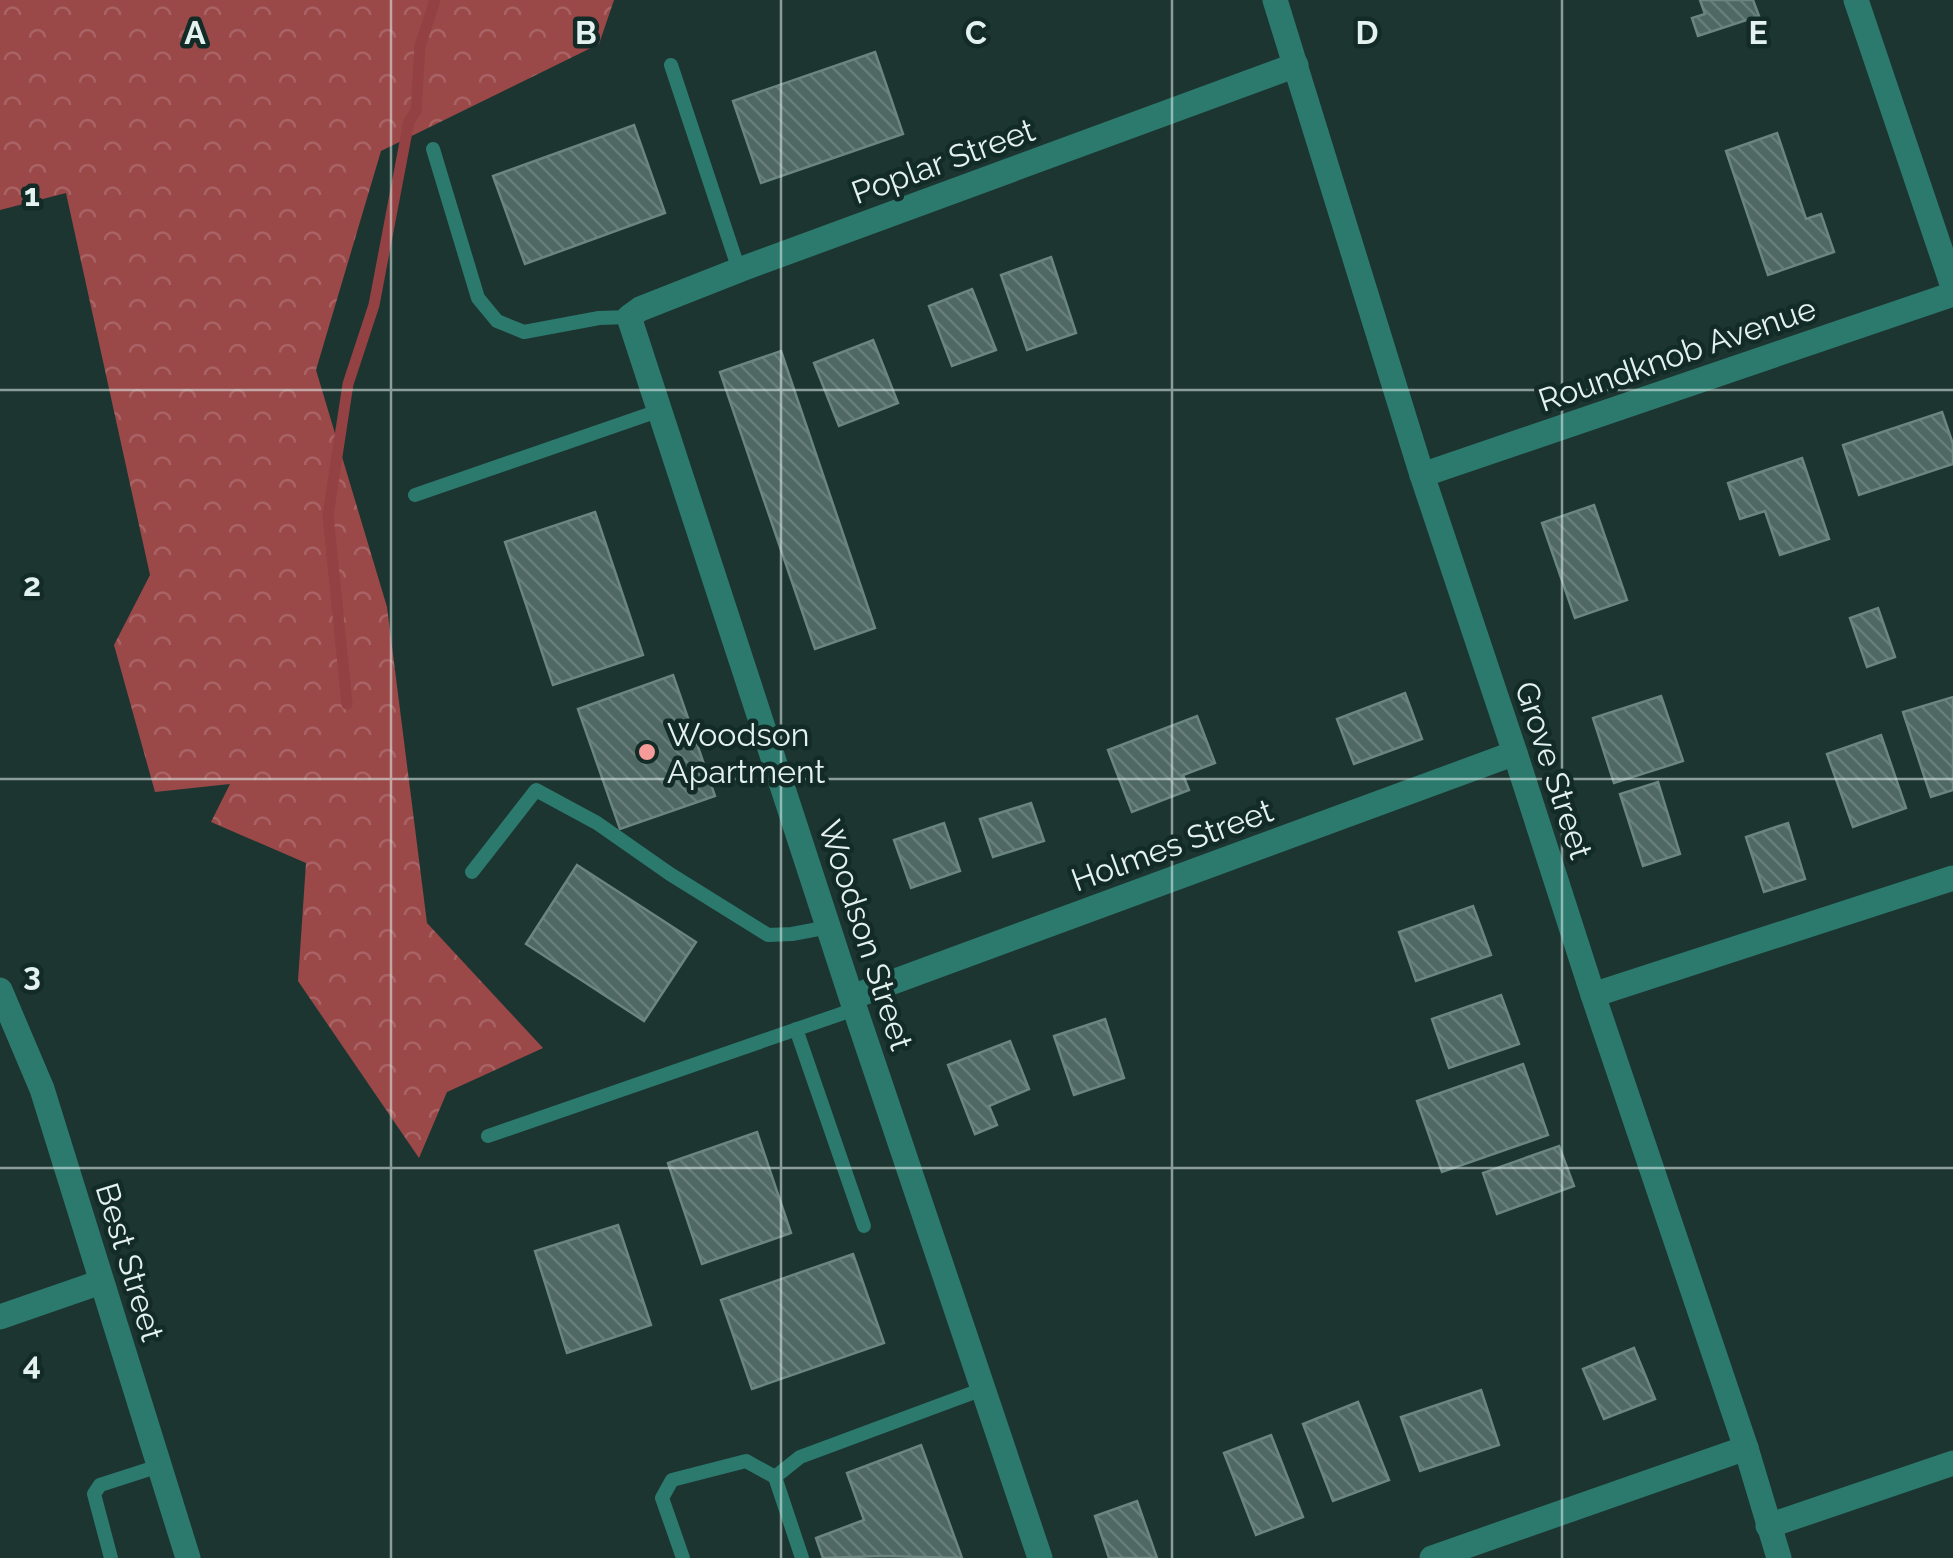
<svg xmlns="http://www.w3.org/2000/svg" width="1953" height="1558" viewBox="0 0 1953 1558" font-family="Raleway,sans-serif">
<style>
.forest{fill:url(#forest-crowns)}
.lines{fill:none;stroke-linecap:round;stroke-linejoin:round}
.stream{stroke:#944143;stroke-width:11}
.building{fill:url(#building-back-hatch);stroke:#6b8580;stroke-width:2.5}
.service{stroke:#2c796d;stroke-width:14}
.minor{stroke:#2c796d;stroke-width:25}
.grid{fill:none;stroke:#e4f2ef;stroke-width:2.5;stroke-opacity:0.55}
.poi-dot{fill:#f59b9a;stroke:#132b27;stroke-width:4}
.labels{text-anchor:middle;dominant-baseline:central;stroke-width:9;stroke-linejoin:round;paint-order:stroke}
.street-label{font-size:32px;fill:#e4f2ef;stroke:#132b27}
.poi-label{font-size:32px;fill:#e4f2ef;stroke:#132b27;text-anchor:start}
.grid-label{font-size:32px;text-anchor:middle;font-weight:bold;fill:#e4f2ef;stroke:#132b27;stroke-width:9;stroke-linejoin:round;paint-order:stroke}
</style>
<defs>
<pattern id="forest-crowns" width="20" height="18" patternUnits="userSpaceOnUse" patternTransform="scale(2.5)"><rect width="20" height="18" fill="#9b4849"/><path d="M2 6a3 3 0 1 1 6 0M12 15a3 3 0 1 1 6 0" fill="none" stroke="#a96364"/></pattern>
<pattern id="building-back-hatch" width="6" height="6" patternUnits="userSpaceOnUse" patternTransform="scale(2.5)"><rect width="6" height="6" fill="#4f6863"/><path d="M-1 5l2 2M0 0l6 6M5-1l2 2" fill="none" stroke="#687e7a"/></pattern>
</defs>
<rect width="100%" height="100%" fill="#1d3531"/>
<!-- forest -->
<path class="forest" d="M 0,0 L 614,0 L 599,44 L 381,151 L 316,370 L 387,607 L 427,923 L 543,1048 L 447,1092 L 419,1158 L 298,981 L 306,863 L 211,822 L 230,784 L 155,792 L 114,645 L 150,575 L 66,193 L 0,210 Z"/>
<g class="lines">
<!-- stream -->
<path class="stream" d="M 347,704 L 328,515 L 348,384 L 374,305 L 409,121 L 416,111 L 420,46 L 435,0"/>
</g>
<!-- building -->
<g class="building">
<path d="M 1700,0 L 1753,0 L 1759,16 L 1698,36 L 1692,18 L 1705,14 Z"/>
<path d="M 875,52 L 903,134 L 761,183 L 733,101 Z"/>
<path d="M 634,125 L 665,213 L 525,264 L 493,176 Z"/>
<path d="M 1777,133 L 1806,219 L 1821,214 L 1834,252 L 1768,275 L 1726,151 Z"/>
<path d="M 1051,257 L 1076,333 L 1027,350 L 1001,275 Z"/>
<path d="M 972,289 L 996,350 L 952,366 L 929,306 Z"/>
<path d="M 873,340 L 898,403 L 839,426 L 814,363 Z"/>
<path d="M 781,351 L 875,628 L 815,649 L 720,372 Z"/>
<path d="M 1942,412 L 1953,444 L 1953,464 L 1859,495 L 1843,445 Z"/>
<path d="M 1802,458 L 1829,539 L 1780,555 L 1765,511 L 1740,519 L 1728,483 Z"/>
<path d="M 1594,505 L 1627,600 L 1575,618 L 1542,523 Z"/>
<path d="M 595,512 L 643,655 L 553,685 L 505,542 Z"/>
<path d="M 1878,608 L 1895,657 L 1867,667 L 1850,618 Z"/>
<path d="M 673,675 L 715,796 L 620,829 L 578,709 Z"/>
<path d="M 1405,693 L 1422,739 L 1354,764 L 1337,719 Z"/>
<path d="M 1661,696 L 1683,761 L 1614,783 L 1593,718 Z"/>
<path d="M 1953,697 L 1953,790 L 1931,797 L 1903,712 Z"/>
<path d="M 1197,716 L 1215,763 L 1183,775 L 1189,790 L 1132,812 L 1108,750 Z"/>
<path d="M 1881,735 L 1906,808 L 1853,827 L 1827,754 Z"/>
<path d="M 1658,782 L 1680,854 L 1643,866 L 1620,794 Z"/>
<path d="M 1031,803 L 1044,841 L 993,857 L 980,819 Z"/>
<path d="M 944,823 L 960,871 L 911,888 L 894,840 Z"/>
<path d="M 1788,823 L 1805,879 L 1764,892 L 1746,837 Z"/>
<path d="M 577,865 L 696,942 L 644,1021 L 526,944 Z"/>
<path d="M 1473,906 L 1491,955 L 1416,981 L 1399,932 Z"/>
<path d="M 1501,995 L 1519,1044 L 1449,1068 L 1432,1019 Z"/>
<path d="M 1105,1019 L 1124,1078 L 1074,1095 L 1054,1036 Z"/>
<path d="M 1010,1041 L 1029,1089 L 989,1106 L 997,1125 L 975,1134 L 948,1065 Z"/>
<path d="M 1523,1064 L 1548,1135 L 1442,1172 L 1417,1101 Z"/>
<path d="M 757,1132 L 791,1233 L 702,1264 L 668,1163 Z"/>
<path d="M 1559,1146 L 1574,1186 L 1497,1214 L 1483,1173 Z"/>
<path d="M 618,1225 L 651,1325 L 567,1353 L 535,1251 Z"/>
<path d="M 853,1254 L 884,1343 L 752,1389 L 721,1300 Z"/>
<path d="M 1634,1348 L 1655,1399 L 1604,1419 L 1583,1369 Z"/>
<path d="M 1481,1390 L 1499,1445 L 1420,1471 L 1401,1417 Z"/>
<path d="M 1358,1402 L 1389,1480 L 1333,1501 L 1303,1424 Z"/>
<path d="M 1271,1435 L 1303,1517 L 1256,1535 L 1224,1453 Z"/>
<path d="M 921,1445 L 962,1558 L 882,1556 L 823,1558 L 816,1538 L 864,1520 L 847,1473 Z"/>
<path d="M 1137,1501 L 1157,1558 L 1109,1558 L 1095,1516 Z"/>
</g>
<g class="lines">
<!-- service -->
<g class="service">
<path d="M 671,65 L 739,270"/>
<path d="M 433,149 L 478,298 L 497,321 L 524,332 L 599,318 L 629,317"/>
<path d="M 415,495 L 658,411"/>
<path d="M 472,872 L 536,790 L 597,823 L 670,874 L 768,935 L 792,934 L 829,927"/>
<path d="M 796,1029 L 864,1226"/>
<path d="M 488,1136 L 855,1009"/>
<path d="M 111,1558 L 94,1494 L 100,1485 L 159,1466"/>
<path d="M 683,1558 L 662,1498 L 672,1480 L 746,1461 L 775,1477"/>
<path d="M 802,1558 L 775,1477 L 800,1457 L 983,1389"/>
</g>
<!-- minor -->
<g class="minor">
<path d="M 1275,0 L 1422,475 L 1515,753 L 1593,995 L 1746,1448 L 1779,1558"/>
<path d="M 1856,0 L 1953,287"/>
<path d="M 1422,475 L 1953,294"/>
<path d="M 0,990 L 42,1089 L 188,1558"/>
<path d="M 1593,995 L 1953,878"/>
<path d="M 852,997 L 1515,753"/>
<path d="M 0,1317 L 101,1282"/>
<path d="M 1768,1526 L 1953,1463"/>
<path d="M 1040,1558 L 855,1009 L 629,317 L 640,309 L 739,270 L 1296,65"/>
<path d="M 1432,1558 L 1746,1448"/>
</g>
</g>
<!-- grid -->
<path class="grid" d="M 391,0 L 391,1558M 781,0 L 781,1558M 1172,0 L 1172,1558M 1562,0 L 1562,1558M 0,390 L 1953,390M 0,779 L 1953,779M 0,1168 L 1953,1168"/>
<!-- markers -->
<circle class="poi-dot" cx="647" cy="752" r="10"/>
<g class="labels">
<!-- street labels -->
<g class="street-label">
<text transform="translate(943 161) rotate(-20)">Poplar Street</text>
<text transform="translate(1677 354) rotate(-19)">Roundknob Avenue</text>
<text transform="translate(1554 770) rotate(72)">Grove Street</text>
<text transform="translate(1172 845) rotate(-20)">Holmes Street</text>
<text transform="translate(866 935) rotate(72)">Woodson Street</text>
<text transform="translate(130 1262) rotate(73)">Best Street</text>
</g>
<!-- poi labels -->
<g class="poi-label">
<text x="667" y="734">Woodson<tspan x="667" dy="37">Apartment</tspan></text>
</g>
</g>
<g class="grid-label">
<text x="195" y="44">A</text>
<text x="586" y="44">B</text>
<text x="976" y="44">C</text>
<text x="1367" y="44">D</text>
<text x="1758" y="44">E</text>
<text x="32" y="206">1</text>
<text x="32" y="596">2</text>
<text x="32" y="985">3</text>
<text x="32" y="1375">4</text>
</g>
</svg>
